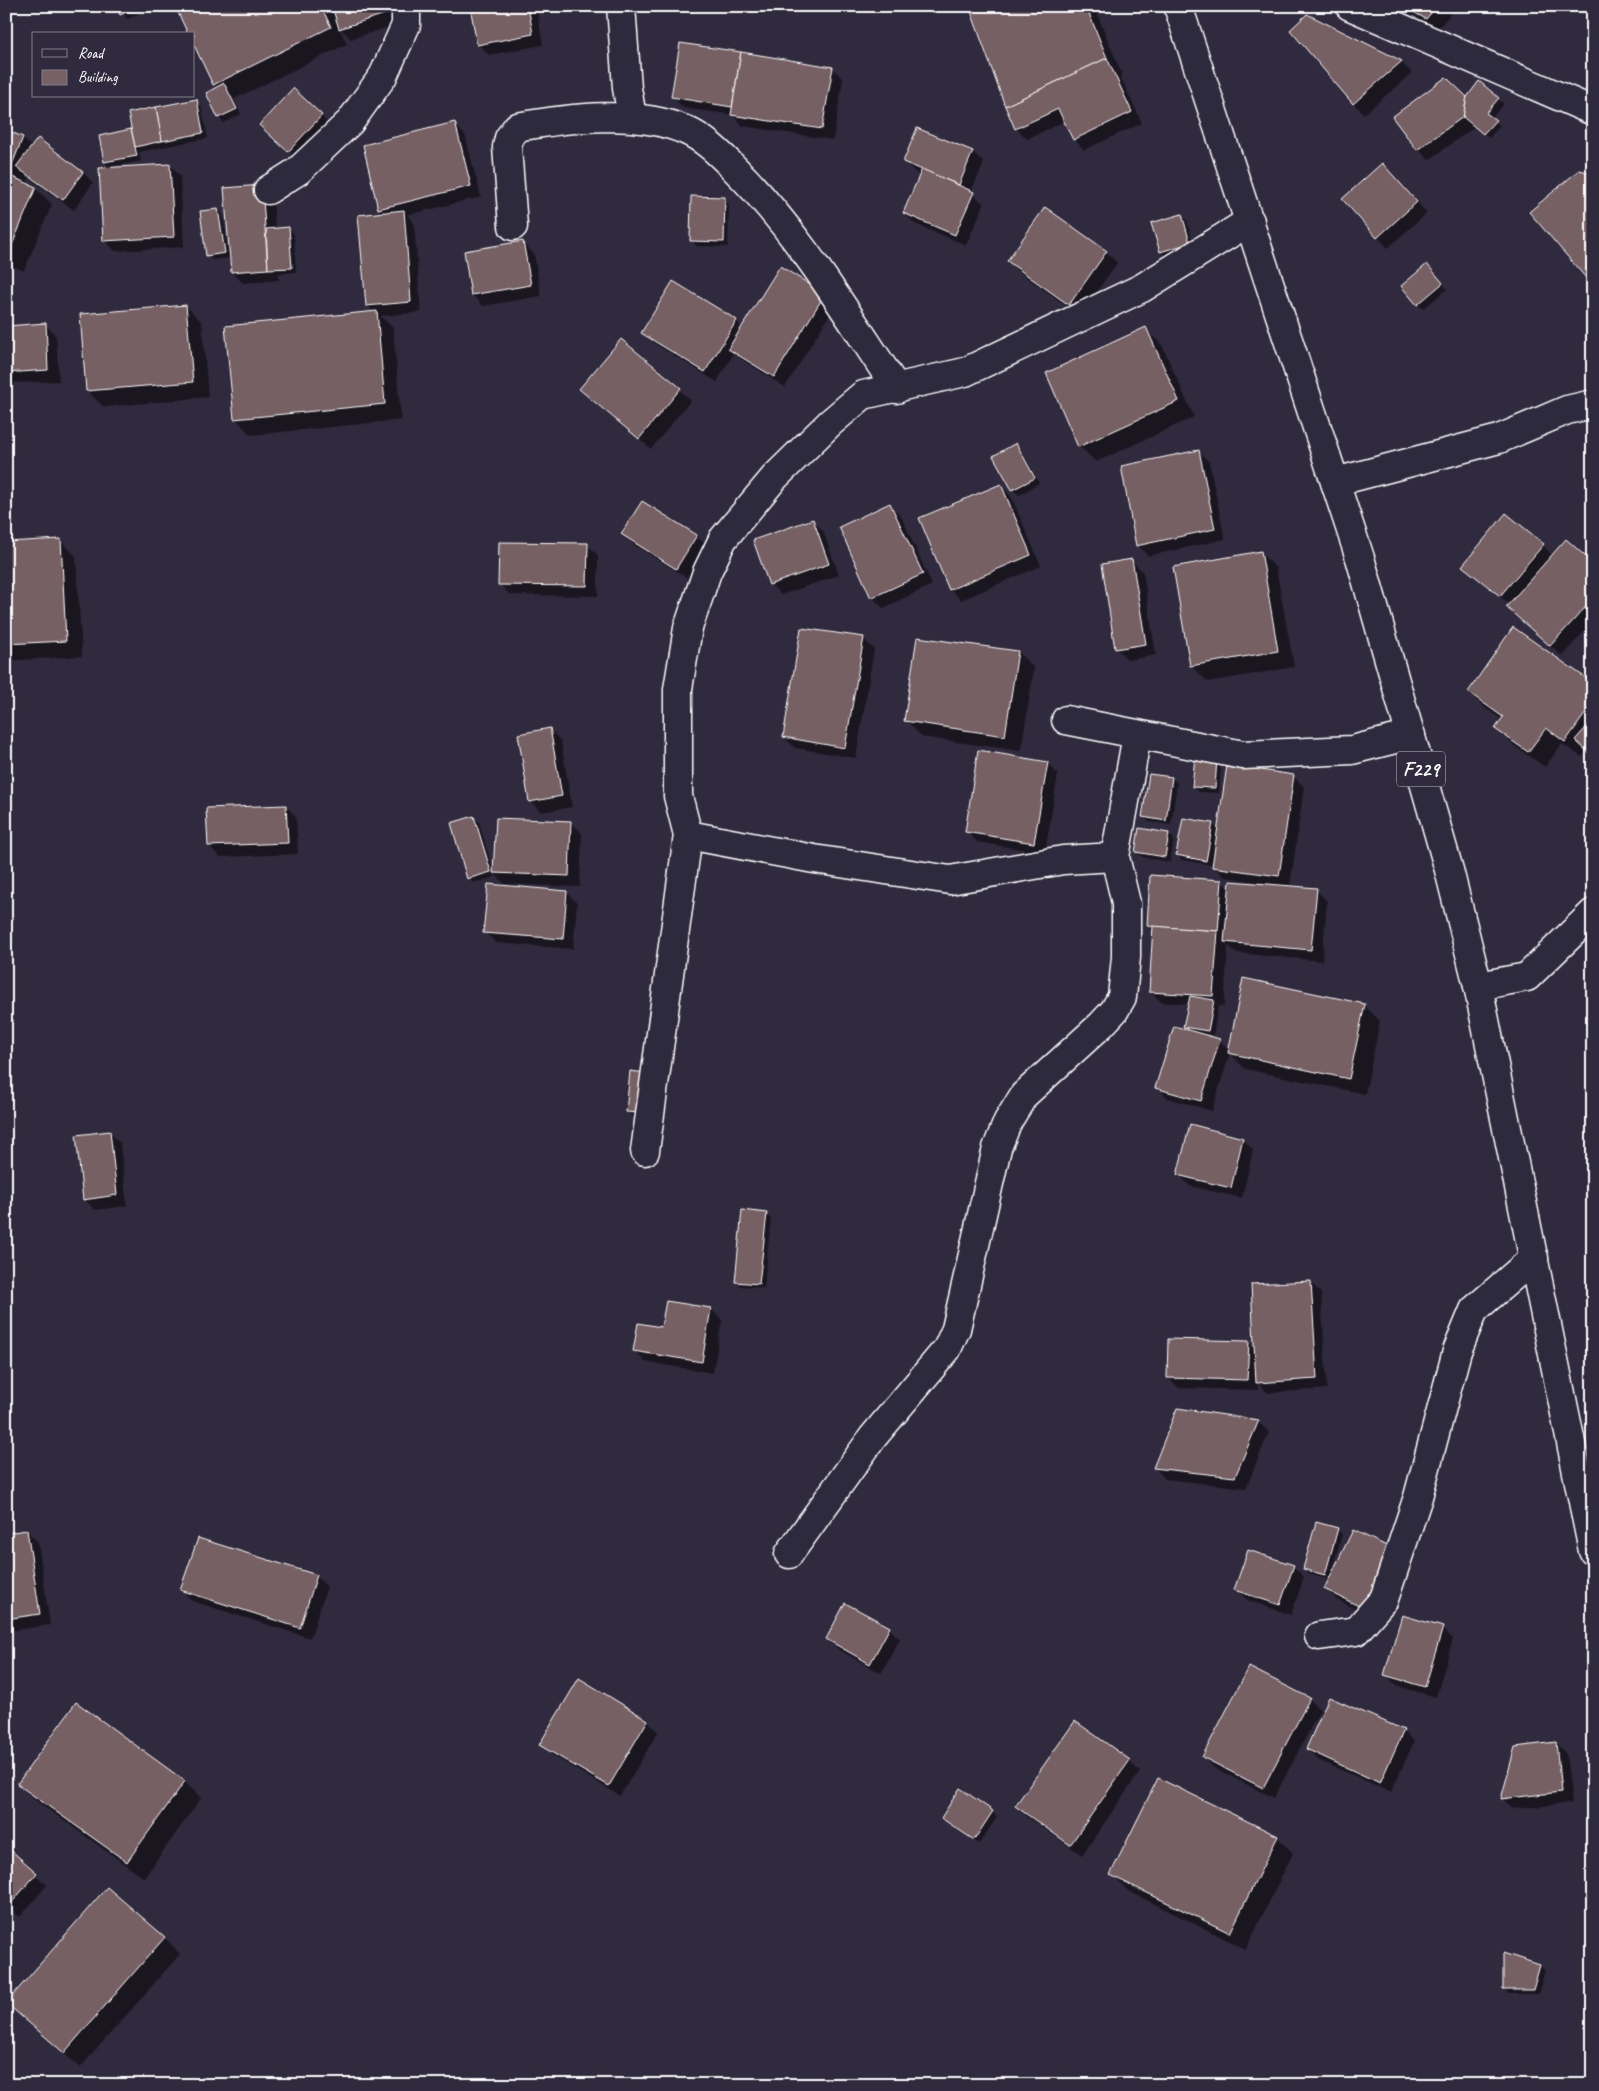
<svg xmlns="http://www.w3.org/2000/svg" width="1599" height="2091" viewBox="0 0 1599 2091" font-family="Caveat,sans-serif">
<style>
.shadow{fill:#0007}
.building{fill:#776164;stroke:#fff}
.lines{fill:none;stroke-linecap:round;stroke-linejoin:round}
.street-casing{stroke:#fff;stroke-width:31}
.primary-casing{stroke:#fff;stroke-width:31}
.street{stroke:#2f2a3d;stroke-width:28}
.primary{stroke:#2f2a3d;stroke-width:28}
.labels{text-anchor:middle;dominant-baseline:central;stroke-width:4.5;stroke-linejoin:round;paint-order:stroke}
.shield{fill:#2f2a3d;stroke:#c1bfc5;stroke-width:1}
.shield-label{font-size:20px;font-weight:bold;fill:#fff}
</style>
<rect width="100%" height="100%" fill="#2f2a3d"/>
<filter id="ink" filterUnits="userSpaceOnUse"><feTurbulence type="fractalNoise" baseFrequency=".02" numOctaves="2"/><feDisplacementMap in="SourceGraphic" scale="10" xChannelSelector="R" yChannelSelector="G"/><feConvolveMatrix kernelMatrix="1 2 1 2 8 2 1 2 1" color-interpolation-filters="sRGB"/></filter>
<g filter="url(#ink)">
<!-- shadow -->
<g class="shadow">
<path d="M 118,6 L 156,6 L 127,19 Z"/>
<path d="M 176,6 L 329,6 L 337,24 L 405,6 L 410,20 L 351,39 L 339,27 L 347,44 L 234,99 L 241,114 L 224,123 L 219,118 L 207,93 L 218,88 L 194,42 L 194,34 Z"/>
<path d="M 471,6 L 536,6 L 543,45 L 489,55 L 478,44 Z"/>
<path d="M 971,6 L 1094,6 L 1122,75 L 1120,76 L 1142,123 L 1084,150 L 1074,139 L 1065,121 L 1027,139 L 1016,128 Z"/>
<path d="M 1395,6 L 1452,6 L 1454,9 L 1438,29 Z"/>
<path d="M 1529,6 L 1544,6 L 1538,13 Z"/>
<path d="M 1307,15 L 1401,62 L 1412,73 L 1364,114 L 1353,103 Z"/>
<path d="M 681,44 L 832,68 L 843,79 L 833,140 L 743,126 L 733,115 L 683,108 L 673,97 Z"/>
<path d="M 1479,83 L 1504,104 L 1491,118 L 1500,126 L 1489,138 L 1474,125 L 1473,128 L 1429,160 L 1418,149 L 1467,99 Z"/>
<path d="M 196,100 L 201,105 L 208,138 L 139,152 L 141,161 L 110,167 L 105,162 L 100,137 L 133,130 Z"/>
<path d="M 321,116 L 332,127 L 300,162 L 272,136 Z"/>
<path d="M 454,124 L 465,135 L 481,197 L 407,215 L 414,223 L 421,312 L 380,316 L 393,328 L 401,420 L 251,435 L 235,418 L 374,312 L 367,305 L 384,214 L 379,209 L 365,146 Z"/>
<path d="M 918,130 L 973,152 L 984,163 L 971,192 L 984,204 L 966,245 L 915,224 L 904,213 L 921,175 L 915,172 L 904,161 Z"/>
<path d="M 6,131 L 23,138 L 32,148 L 83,172 L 93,183 L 74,210 L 29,178 L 27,184 L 35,188 L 52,204 L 24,271 L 6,263 Z"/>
<path d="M 170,165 L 180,176 L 184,247 L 115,251 L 104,240 Z"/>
<path d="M 1593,174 L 1593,283 L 1586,277 Z"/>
<path d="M 1393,176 L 1427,213 L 1388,248 L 1378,237 Z"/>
<path d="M 226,189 L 273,197 L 275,230 L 289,229 L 294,234 L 296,272 L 278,274 L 279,280 L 243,283 L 232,272 L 231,258 L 212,260 L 207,255 L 218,210 L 223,215 L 228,253 L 230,253 Z"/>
<path d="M 724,199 L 729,204 L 728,247 L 697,246 L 691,240 Z"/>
<path d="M 1046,208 L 1107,252 L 1117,263 L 1080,315 L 1019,272 L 1008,261 Z"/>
<path d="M 1181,215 L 1187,220 L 1194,248 L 1166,257 L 1161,251 Z"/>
<path d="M 523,243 L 534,254 L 541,296 L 483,306 L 472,295 Z"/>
<path d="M 780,268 L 835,306 L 785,387 L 741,359 L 734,353 L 717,382 L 654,343 L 643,332 L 736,321 L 743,328 Z"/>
<path d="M 1432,271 L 1447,289 L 1423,309 L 1418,304 Z"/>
<path d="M 186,306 L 202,322 L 208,397 L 104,407 L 87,391 Z"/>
<path d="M 46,325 L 56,336 L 59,381 L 12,383 L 6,377 L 6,327 Z"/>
<path d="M 1145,329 L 1162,345 L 1194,417 L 1096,462 L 1079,446 Z"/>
<path d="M 621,341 L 691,400 L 651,449 L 592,399 Z"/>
<path d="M 1016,445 L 1021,450 L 1039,483 L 1019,495 L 1013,490 L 995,457 Z"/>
<path d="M 1198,451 L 1209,462 L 1225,539 L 1148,556 L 1138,545 Z"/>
<path d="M 1000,485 L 1011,496 L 1041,566 L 961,600 L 950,589 Z"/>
<path d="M 890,505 L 901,516 L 932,585 L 883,608 L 872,597 Z"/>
<path d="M 812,520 L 823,531 L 839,575 L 781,595 L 770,584 Z"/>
<path d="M 623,534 L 696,536 L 707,546 L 688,578 L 634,545 Z"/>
<path d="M 60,540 L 76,556 L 82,656 L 6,661 L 6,543 Z"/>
<path d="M 587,545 L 598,555 L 598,596 L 510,595 L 500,584 Z"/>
<path d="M 1543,545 L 1553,556 L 1593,565 L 1593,622 L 1562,656 L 1519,618 L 1510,605 L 1464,566 Z"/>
<path d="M 1260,552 L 1276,568 L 1294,667 L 1208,682 L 1191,666 Z"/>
<path d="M 1132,561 L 1143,572 L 1156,655 L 1128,660 L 1117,649 Z"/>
<path d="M 918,638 L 1018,652 L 1034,668 L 1021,751 L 922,737 L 906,720 Z"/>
<path d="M 863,639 L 874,649 L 856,758 L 795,748 L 784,737 Z"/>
<path d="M 1593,685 L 1593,756 L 1587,751 L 1582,757 L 1562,744 L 1545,767 L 1513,745 L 1497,728 L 1503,720 L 1485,708 L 1469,692 Z"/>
<path d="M 550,730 L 561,741 L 572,807 L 541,812 L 530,801 Z"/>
<path d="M 1196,757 L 1221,764 L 1219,793 L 1199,792 L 1193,787 Z"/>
<path d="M 1047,763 L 1058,774 L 1045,853 L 977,842 L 966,831 Z"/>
<path d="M 1293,776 L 1304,787 L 1290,887 L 1316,890 L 1327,901 L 1322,961 L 1236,953 L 1228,945 L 1224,1006 L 1218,1006 L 1213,1036 L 1204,1034 L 1204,1036 L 1219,1040 L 1229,1050 L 1364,1005 L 1380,1021 L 1365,1094 L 1245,1069 L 1230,1053 L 1212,1111 L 1168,1098 L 1157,1087 L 1191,1032 L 1185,1026 L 1189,1004 L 1161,1002 L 1150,991 L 1154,932 L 1148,925 L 1221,881 L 1230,890 L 1270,886 L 1271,884 L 1224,877 L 1214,866 L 1215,856 L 1213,856 L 1211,865 L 1182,860 L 1177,855 L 1184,819 L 1213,824 L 1219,830 Z"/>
<path d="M 1172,778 L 1177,783 L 1171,825 L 1149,822 L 1143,817 Z"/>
<path d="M 286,806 L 296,817 L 298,854 L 220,857 L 209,846 Z"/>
<path d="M 474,817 L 479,822 L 495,877 L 473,883 L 468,878 Z"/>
<path d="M 571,823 L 582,833 L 580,887 L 505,884 L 494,873 Z"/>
<path d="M 1168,834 L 1174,839 L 1170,862 L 1142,857 L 1137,852 Z"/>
<path d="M 566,892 L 577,903 L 573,949 L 496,943 L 485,932 Z"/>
<path d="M 654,1075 L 655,1119 L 632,1116 L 627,1111 Z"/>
<path d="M 109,1132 L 120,1143 L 127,1206 L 95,1210 L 84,1199 Z"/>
<path d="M 1243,1139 L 1253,1150 L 1242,1198 L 1190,1186 L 1179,1175 Z"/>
<path d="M 766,1214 L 771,1219 L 764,1288 L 741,1286 L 736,1281 Z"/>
<path d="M 1310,1282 L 1321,1293 L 1327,1389 L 1268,1393 L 1258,1383 L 1258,1390 L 1179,1388 L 1168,1378 L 1248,1342 L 1255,1349 Z"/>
<path d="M 711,1309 L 722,1320 L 713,1373 L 645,1362 L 635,1351 L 663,1328 Z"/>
<path d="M 1258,1422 L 1269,1432 L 1246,1488 L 1165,1479 L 1155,1468 Z"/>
<path d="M 1337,1529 L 1342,1534 L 1331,1574 L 1376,1619 L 1337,1600 L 1326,1589 L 1330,1580 L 1309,1574 L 1304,1569 Z"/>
<path d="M 27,1531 L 38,1542 L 50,1625 L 9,1631 L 6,1629 L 6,1535 Z"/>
<path d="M 1293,1566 L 1304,1577 L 1291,1615 L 1247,1600 L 1236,1589 Z"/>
<path d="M 316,1576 L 327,1587 L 310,1638 L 192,1601 L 182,1590 Z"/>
<path d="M 889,1628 L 900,1639 L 881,1673 L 839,1650 L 828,1639 Z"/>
<path d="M 1442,1628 L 1453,1639 L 1436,1697 L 1397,1686 L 1386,1675 Z"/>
<path d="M 580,1680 L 648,1721 L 658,1732 L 620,1796 L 552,1755 L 541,1744 Z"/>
<path d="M 1309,1699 L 1320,1710 L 1274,1798 L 1214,1768 L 1203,1757 Z"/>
<path d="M 77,1703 L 185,1782 L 201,1798 L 144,1878 L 35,1800 L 19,1784 Z"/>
<path d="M 1403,1731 L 1414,1742 L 1391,1792 L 1318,1760 L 1307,1749 Z"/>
<path d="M 1556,1743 L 1566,1754 L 1572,1803 L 1513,1809 L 1503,1799 Z"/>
<path d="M 1129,1761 L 1140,1772 L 1082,1855 L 1027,1817 L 1016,1806 Z"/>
<path d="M 992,1812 L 997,1817 L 979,1844 L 942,1818 Z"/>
<path d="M 1277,1837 L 1293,1853 L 1246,1949 L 1128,1891 L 1112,1874 Z"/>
<path d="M 6,1848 L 47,1885 L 20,1917 L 6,1905 Z"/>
<path d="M 164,1937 L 180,1954 L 80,2068 L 8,2003 Z"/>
<path d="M 1540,1966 L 1545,1971 L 1538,1994 L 1509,1994 L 1504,1989 Z"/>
<path d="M 1593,1995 L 1593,2009 L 1589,1996 Z"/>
</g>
<!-- building -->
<g class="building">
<path d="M 116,6 L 140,6 L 120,15 Z"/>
<path d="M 175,6 L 321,6 L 331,27 L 213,85 L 194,45 L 194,34 L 188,34 Z"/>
<path d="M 332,6 L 399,6 L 400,9 L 339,29 Z"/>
<path d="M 470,6 L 528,6 L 533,34 L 477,45 Z"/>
<path d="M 969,6 L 1086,6 L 1107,58 L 1005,106 Z"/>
<path d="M 1402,6 L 1437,6 L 1426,19 Z"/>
<path d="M 1307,14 L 1402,61 L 1353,104 L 1290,30 Z"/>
<path d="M 680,43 L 741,52 L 732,107 L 671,97 Z"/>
<path d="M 741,52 L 833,67 L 822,129 L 731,115 Z"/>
<path d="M 1107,58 L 1132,112 L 1073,140 L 1058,109 L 1015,129 L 1005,106 Z"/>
<path d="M 1446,77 L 1467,97 L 1463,117 L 1417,150 L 1392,117 Z"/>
<path d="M 1479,81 L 1499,98 L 1486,113 L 1496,120 L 1483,134 L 1463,117 L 1467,97 Z"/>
<path d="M 224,83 L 237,109 L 218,118 L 206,93 Z"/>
<path d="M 293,88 L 322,115 L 288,152 L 259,125 Z"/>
<path d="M 197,99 L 203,133 L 162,141 L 156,107 Z"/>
<path d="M 156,107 L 162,141 L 135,147 L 128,113 Z"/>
<path d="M 455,122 L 471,186 L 378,209 L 363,145 Z"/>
<path d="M 917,128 L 973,151 L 959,185 L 903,162 Z"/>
<path d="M 131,129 L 137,156 L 104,162 L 99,136 Z"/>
<path d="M 6,130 L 23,137 L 8,175 L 36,187 L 8,255 L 6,254 Z"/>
<path d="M 38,138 L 83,172 L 63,200 L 16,167 Z"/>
<path d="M 1382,163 L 1417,202 L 1377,238 L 1342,199 Z"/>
<path d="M 170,164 L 174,237 L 103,241 L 99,168 Z"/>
<path d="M 922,169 L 974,192 L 955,235 L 903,213 Z"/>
<path d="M 1579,170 L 1593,173 L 1593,272 L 1586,278 L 1529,212 Z"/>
<path d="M 262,185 L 268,269 L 231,272 L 224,188 Z"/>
<path d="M 691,196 L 725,197 L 724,242 L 690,241 Z"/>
<path d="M 1045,207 L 1107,251 L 1069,305 L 1007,261 Z"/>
<path d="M 218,209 L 225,253 L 206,256 L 200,211 Z"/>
<path d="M 404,210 L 411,302 L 366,306 L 358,215 Z"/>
<path d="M 1182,214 L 1190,243 L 1160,252 L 1151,223 Z"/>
<path d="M 289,227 L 292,268 L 268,269 L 266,229 Z"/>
<path d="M 523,241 L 531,285 L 471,295 L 464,251 Z"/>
<path d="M 1427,264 L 1443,283 L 1417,305 L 1401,286 Z"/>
<path d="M 780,266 L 825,294 L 774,377 L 728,349 Z"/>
<path d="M 673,281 L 737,320 L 705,372 L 641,333 Z"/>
<path d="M 186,305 L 193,382 L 86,391 L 80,314 Z"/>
<path d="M 377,311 L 385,404 L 234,419 L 225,326 Z"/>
<path d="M 46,323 L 48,370 L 6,373 L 6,326 Z"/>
<path d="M 1146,327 L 1179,401 L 1078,447 L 1046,373 Z"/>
<path d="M 621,339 L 681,388 L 639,439 L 579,389 Z"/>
<path d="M 1016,443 L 1035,478 L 1012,490 L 993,456 Z"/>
<path d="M 1199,450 L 1215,529 L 1136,546 L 1121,466 Z"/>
<path d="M 1001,484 L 1031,555 L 949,590 L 919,518 Z"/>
<path d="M 642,501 L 697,535 L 676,569 L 621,534 Z"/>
<path d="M 890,503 L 923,574 L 871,598 L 839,527 Z"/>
<path d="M 1506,513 L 1544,544 L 1500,596 L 1462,566 Z"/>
<path d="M 813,519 L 829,564 L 769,585 L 753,540 Z"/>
<path d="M 61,539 L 66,641 L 6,644 L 6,542 Z"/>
<path d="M 1566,539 L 1593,563 L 1593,599 L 1550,646 L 1506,607 Z"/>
<path d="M 499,542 L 588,543 L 587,586 L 498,585 Z"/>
<path d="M 1261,551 L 1278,651 L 1190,666 L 1173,567 Z"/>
<path d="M 1132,559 L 1146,644 L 1115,649 L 1102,564 Z"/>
<path d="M 1513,627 L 1593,683 L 1593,703 L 1565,742 L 1546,728 L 1528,752 L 1495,729 L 1503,717 L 1468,692 Z"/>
<path d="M 801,628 L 864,637 L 845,748 L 783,737 Z"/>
<path d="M 917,637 L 1018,651 L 1005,736 L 904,721 Z"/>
<path d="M 1593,720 L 1593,757 L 1575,740 Z"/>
<path d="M 550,728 L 562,796 L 529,802 L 518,734 Z"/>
<path d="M 978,750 L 1048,762 L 1034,843 L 965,832 Z"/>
<path d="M 1195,756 L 1217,758 L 1215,788 L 1192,787 Z"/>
<path d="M 1227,765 L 1294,775 L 1279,876 L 1212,867 Z"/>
<path d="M 1149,774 L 1172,777 L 1166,821 L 1142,817 Z"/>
<path d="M 286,805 L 288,843 L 208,846 L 206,808 Z"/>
<path d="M 474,816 L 491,872 L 467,879 L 451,823 Z"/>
<path d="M 496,818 L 571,821 L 569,876 L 493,873 Z"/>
<path d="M 1183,818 L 1213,823 L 1206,861 L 1176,855 Z"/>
<path d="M 1139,828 L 1169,833 L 1165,857 L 1135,852 Z"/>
<path d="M 1150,875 L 1222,880 L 1218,931 L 1147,926 Z"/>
<path d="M 1230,881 L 1317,888 L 1311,950 L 1224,942 Z"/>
<path d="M 488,884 L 567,891 L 563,939 L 483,933 Z"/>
<path d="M 1153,926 L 1218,931 L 1213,996 L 1149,992 Z"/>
<path d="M 1243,978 L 1365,1004 L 1349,1079 L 1228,1053 Z"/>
<path d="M 1190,996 L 1214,1000 L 1208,1031 L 1183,1027 Z"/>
<path d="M 1174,1026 L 1220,1039 L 1201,1101 L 1155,1088 Z"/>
<path d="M 630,1071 L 654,1074 L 650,1114 L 626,1112 Z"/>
<path d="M 1190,1124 L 1243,1138 L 1231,1188 L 1177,1175 Z"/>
<path d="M 110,1131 L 117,1195 L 83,1200 L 76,1135 Z"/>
<path d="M 742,1210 L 767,1213 L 759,1284 L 735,1282 Z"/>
<path d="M 1311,1281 L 1317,1379 L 1256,1383 L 1251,1284 Z"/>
<path d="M 666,1301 L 711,1308 L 702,1362 L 633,1351 L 638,1323 L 661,1327 Z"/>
<path d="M 1168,1339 L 1249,1341 L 1247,1380 L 1167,1378 Z"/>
<path d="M 1177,1408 L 1259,1420 L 1235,1477 L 1153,1468 Z"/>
<path d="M 1316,1522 L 1338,1528 L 1325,1575 L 1303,1569 Z"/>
<path d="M 27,1530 L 40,1614 L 6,1619 L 6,1533 Z"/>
<path d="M 1353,1530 L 1393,1549 L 1365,1609 L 1324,1589 Z"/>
<path d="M 198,1538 L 317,1575 L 300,1628 L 180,1590 Z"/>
<path d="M 1248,1550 L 1294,1565 L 1280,1605 L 1234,1590 Z"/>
<path d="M 845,1603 L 890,1627 L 870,1664 L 826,1639 Z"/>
<path d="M 1402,1615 L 1443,1627 L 1425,1687 L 1384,1675 Z"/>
<path d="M 1249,1667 L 1310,1698 L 1263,1788 L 1202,1757 Z"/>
<path d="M 579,1678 L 648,1720 L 609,1786 L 539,1745 Z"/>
<path d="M 1329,1697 L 1404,1730 L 1380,1783 L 1306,1749 Z"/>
<path d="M 76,1702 L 185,1781 L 127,1862 L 17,1784 Z"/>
<path d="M 1075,1721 L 1130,1760 L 1070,1845 L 1015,1806 Z"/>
<path d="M 1556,1742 L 1561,1792 L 1501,1799 L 1515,1747 Z"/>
<path d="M 1158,1778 L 1278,1836 L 1230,1933 L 1110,1875 Z"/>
<path d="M 960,1788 L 993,1811 L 974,1840 L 941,1818 Z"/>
<path d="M 6,1846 L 37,1873 L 8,1907 L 6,1905 Z"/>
<path d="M 107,1887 L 165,1937 L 64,2053 L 6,2003 Z"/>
<path d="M 1503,1953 L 1540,1965 L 1533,1990 L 1503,1990 Z"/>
</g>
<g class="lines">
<!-- street casing -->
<g class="street-casing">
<g id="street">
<path d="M 621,6 L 627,88 L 632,117"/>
<path d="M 1350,6 L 1593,111"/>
<path d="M 268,190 L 298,171 L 350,122 L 383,76 L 406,25 L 406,6"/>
<path d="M 513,226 L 507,147 L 509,138 L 517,127 C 568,118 637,109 685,130 C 704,138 719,153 733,167 C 798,231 846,313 897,389"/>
<path d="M 1335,482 L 1499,439 L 1567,410 L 1593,404"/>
<path d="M 1066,720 L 1243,755 L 1352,750 L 1411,735"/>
<path d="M 688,835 L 814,859 L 950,880 L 1063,860 L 1115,857"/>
<path d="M 1478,986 L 1527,977 L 1593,913"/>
<path d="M 645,1151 L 688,835 L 678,796 L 678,689 L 688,628 L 707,572 L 723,539 L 775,477 L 830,423 L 863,395 L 965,372 L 1142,288 L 1250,221"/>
<path d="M 789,1554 L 873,1437 L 947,1349 L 956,1329 L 997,1148 L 1008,1121 L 1024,1095 L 1101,1025 L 1114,1011 L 1122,997 L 1126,957 L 1126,903 L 1115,857 L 1137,735"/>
<path d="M 1319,1636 L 1356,1631 L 1384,1599 L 1418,1497 L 1457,1351 L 1474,1310 L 1534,1258"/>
</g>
</g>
<!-- primary casing -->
<g class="primary-casing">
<path id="primary" d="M 1178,6 L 1360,558 L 1449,870 L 1478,986 L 1593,1551"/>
</g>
<!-- street -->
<use href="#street" class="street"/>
<!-- primary -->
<use href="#primary" class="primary"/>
</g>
</g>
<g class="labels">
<!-- shield labels -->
<rect class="shield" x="1397" y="751.5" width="48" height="35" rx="4"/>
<g class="shield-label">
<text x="1421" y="769">F229</text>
</g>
</g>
<!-- margin -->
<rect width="1599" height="2091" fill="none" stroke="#2f2a3d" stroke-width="25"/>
<rect x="12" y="12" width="1574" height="2066" fill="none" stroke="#fff" stroke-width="2" filter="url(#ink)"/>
<!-- legend -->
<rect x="32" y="32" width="162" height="65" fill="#2f2a3d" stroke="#827f8b"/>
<rect x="42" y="49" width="25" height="8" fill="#2f2a3d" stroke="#827f8b"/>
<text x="78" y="58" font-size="15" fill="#ffffff">Road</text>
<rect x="42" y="70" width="25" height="15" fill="#776164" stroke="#827f8b"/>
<text x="78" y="82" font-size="15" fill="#ffffff">Building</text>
</svg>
